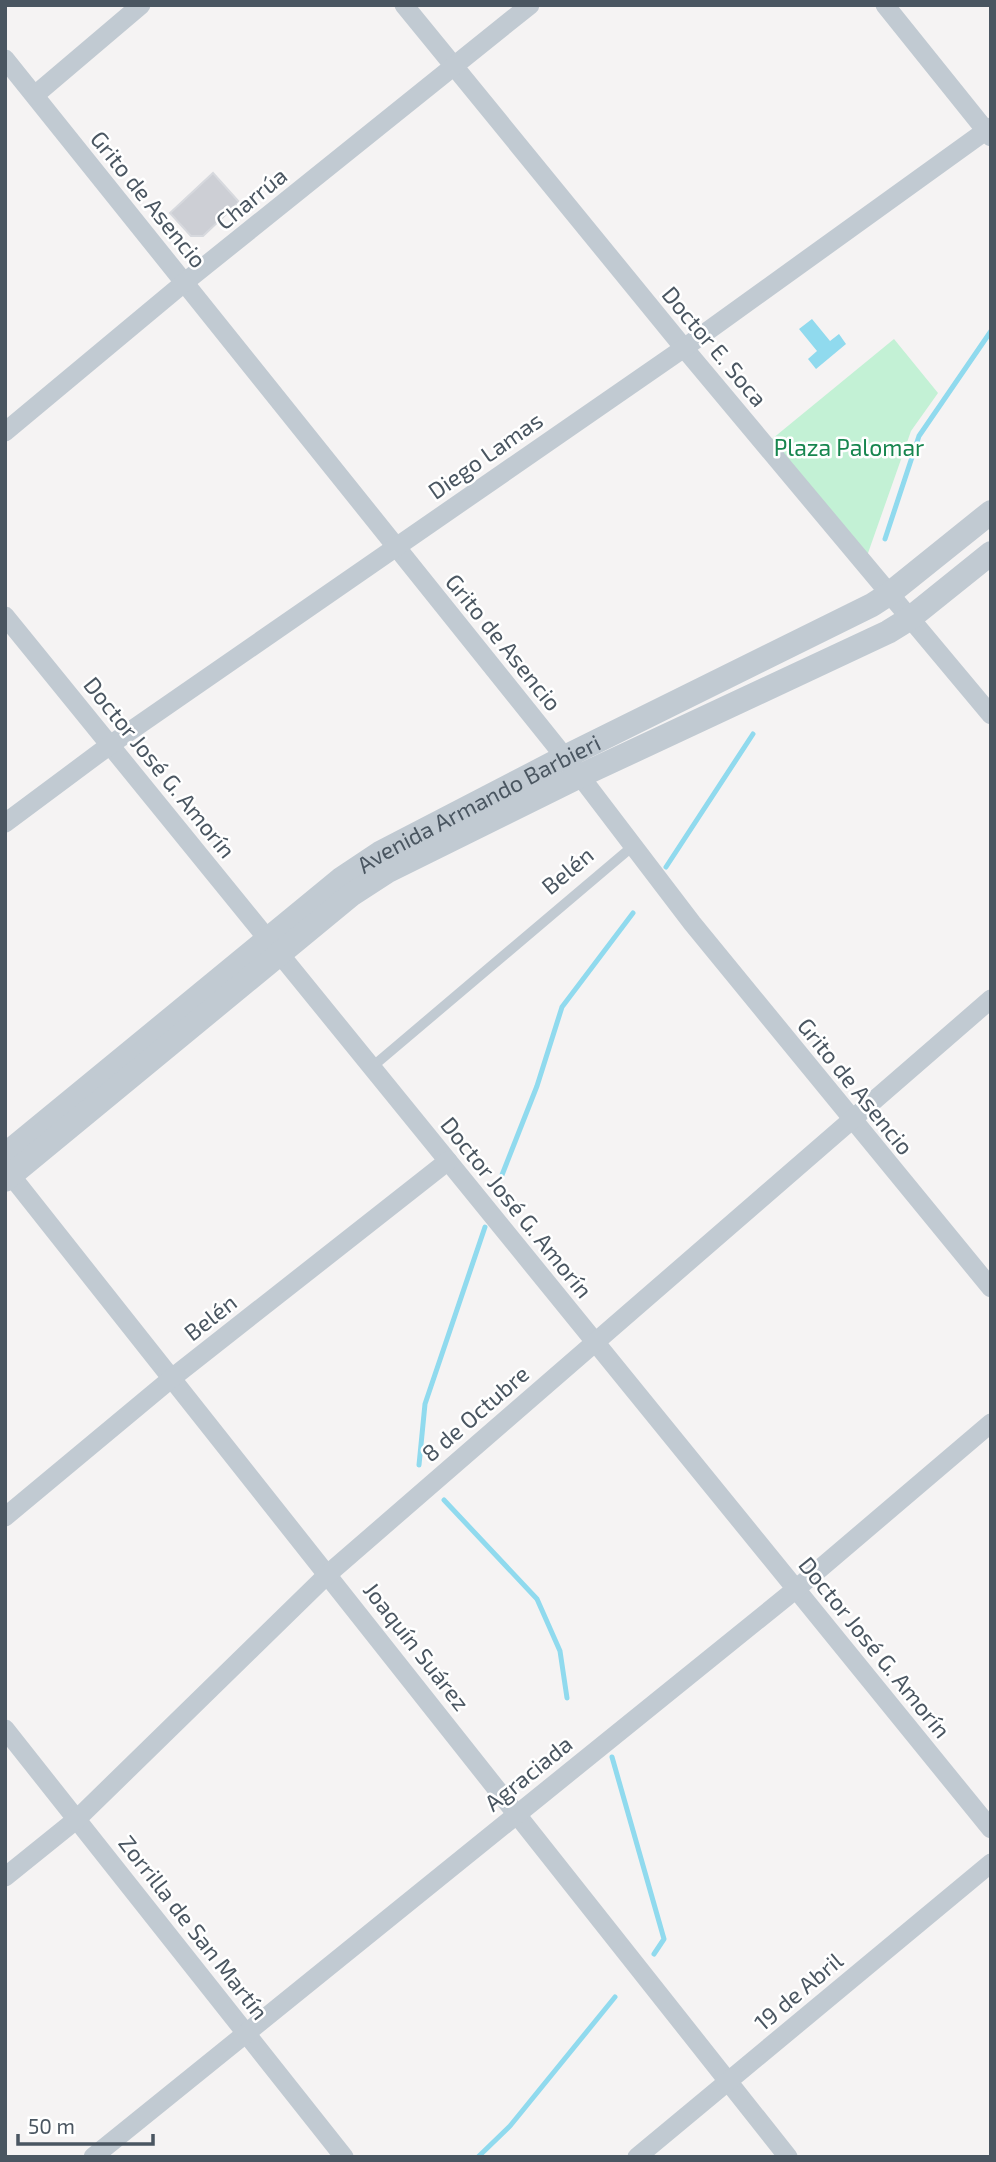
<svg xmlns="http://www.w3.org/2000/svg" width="996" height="2162" viewBox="0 0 996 2162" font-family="'Exo 2',sans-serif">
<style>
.green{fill:#c3f1d5}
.water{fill:#90daee}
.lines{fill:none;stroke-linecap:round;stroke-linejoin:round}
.stream{stroke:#90daee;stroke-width:5}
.building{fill:#cdcfd5;stroke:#d7d9de;stroke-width:2}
.service{stroke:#c1cad2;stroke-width:10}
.minor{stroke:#c1cad2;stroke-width:19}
.tertiary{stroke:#c1cad2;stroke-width:24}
.labels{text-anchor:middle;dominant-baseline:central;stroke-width:5;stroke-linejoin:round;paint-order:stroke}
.street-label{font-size:23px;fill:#4a5661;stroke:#fff}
.park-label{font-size:23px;fill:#17864f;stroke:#fff}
</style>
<rect width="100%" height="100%" fill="#f5f3f3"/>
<!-- green -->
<path class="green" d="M 894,339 L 938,393 L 911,431 L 867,556 L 772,439 Z"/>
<!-- water -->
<path class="water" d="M 812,319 L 830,341 L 839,334 L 846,344 L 816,369 L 808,359 L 817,351 L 799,329 Z"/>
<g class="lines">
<!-- stream -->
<g class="stream">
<path d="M 885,539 L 919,436 L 991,331"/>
<path d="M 666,867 L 753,734"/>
<path d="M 500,1180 L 537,1086 L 562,1007 L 633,913"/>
<path d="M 419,1465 L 425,1404 L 485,1227"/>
<path d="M 444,1500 L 537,1599 L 560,1651 L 567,1698"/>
<path d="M 612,1757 L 664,1939 L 654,1954"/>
<path d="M 478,2157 L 510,2126 L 615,1997"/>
</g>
</g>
<!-- building -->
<path class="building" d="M 213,173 L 239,202 L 203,236 L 191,236 L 170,213 Z"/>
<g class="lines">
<!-- service -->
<path class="service" d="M 372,1067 L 633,846"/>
<!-- minor -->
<g class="minor">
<path d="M 404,5 L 684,348 L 991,715"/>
<path d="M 885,5 L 991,137"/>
<path d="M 5,59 L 580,776 L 692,923 L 991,1288"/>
<path d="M 35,95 L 141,5"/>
<path d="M 5,432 L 185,282 L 530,5"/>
<path d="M 5,616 L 991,1829"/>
<path d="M 5,823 L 110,745 L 684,348 L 991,127"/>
<path d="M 5,1168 L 788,2157"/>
<path d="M 5,1517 L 172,1378 L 448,1161"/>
<path d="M 5,1729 L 344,2157"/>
<path d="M 5,1877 L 77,1819 L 328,1574 L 991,999"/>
<path d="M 93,2157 L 796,1589 L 991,1423"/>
<path d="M 637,2157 L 991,1863"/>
</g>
<!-- tertiary -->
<g class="tertiary">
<path id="s1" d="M 5,1155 L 341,879 L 380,853 L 565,757 L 872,605 L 889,594 L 991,512"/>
<path d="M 5,1180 L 351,895 L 388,871 L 580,776 L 888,632 L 909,619 L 991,553"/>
</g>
</g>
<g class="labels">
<!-- street labels -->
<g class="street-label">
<text transform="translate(251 198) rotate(-39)">Charrúa</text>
<text transform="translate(149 199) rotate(51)">Grito de Asencio</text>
<text transform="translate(715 346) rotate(50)">Doctor E. Soca</text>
<text transform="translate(485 455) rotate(-35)">Diego Lamas</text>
<text transform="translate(504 642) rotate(51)">Grito de Asencio</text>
<text transform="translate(160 767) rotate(51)">Doctor José G. Amorín</text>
<text stroke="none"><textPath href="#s1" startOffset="592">Avenida Armando Barbieri</textPath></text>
<text transform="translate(567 870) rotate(-40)">Belén</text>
<text transform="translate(856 1086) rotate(51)">Grito de Asencio</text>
<text transform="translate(517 1207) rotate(51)">Doctor José G. Amorín</text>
<text transform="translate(210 1317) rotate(-38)">Belén</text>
<text transform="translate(475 1413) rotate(-41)">8 de Octubre</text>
<text transform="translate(417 1646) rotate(52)">Joaquín Suárez</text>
<text transform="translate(875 1647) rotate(51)">Doctor José G. Amorín</text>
<text transform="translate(528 1773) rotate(-39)">Agraciada</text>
<text transform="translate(194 1927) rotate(52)">Zorrilla de San Martín</text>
<text transform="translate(798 1991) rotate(-40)">19 de Abril</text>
</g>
<!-- park labels -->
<g class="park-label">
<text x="849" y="447">Plaza Palomar</text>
</g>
</g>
<!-- border -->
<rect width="996" height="2162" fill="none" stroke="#4a5661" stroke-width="14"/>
<!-- scale -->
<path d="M18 2134v10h135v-10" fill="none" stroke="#4a5661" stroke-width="3.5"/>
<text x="28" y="2134" font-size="21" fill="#4a5661" stroke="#ffffff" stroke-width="5" paint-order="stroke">50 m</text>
</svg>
